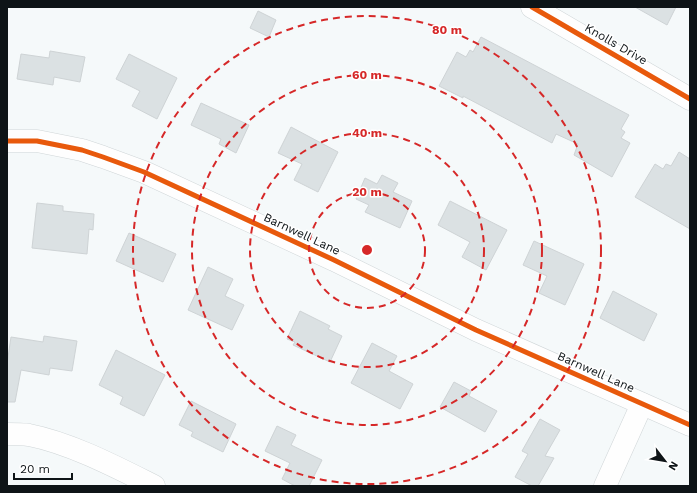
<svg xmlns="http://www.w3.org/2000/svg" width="697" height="493" viewBox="0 0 697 493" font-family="'Work Sans',sans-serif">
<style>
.building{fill:#dbe1e3;stroke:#ced3d5}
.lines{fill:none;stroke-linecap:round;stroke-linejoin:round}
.minor-casing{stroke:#d0d6d8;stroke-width:23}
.minor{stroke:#fefefe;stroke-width:22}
.cycleway-casing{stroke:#fff;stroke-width:8}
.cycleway{stroke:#e8590c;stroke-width:5}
.ring{fill:none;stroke:#d62828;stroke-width:2;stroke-dasharray:7 5}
.labels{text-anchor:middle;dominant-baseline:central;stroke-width:3;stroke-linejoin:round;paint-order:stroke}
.street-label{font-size:12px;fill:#0e1417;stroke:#fff}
.centre{fill:#d62828;stroke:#fff;stroke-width:2}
.ring-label{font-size:12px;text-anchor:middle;font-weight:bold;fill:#d62828;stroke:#fff;stroke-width:3;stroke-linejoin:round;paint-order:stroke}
</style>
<rect width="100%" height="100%" fill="#f5f9fa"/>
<!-- building -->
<g class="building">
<path d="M 635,7 L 676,7 L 667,25 Z"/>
<path d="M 258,11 L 276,20 L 269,37 L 250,28 Z"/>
<path d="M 481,37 L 629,115 L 621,129 L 625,132 L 621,138 L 630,143 L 612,177 L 574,155 L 578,144 L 556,134 L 552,143 L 463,96 L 463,98 L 439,86 L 457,52 L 466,57 L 470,50 L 473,52 Z"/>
<path d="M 50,51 L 85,57 L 80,82 L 54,77 L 53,85 L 17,79 L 21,54 L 49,58 Z"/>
<path d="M 129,54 L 177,78 L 157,119 L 132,106 L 140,91 L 116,79 Z"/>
<path d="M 201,103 L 249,125 L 236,153 L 219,144 L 221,139 L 191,125 Z"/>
<path d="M 291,127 L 338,152 L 318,192 L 294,180 L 302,164 L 278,153 Z"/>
<path d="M 679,152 L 690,159 L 690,229 L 635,197 L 655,164 L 663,169 L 666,164 L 671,166 Z"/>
<path d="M 382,175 L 398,183 L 393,192 L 412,201 L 400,228 L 365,212 L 369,205 L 356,199 L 365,178 L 377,184 Z"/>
<path d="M 450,201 L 507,230 L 486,270 L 462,257 L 470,242 L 438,225 Z"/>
<path d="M 37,203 L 63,206 L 63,211 L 94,214 L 93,230 L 89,229 L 87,254 L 32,248 Z"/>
<path d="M 129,233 L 176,254 L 163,282 L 116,261 Z"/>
<path d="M 534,241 L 584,264 L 565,305 L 539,293 L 547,276 L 523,265 Z"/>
<path d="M 208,267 L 233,279 L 225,296 L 244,305 L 232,330 L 188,310 Z"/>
<path d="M 613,291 L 657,314 L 644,341 L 600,318 Z"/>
<path d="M 300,311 L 330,326 L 328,329 L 342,336 L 330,362 L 293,345 L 295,342 L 287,339 Z"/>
<path d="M 44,336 L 77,341 L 72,371 L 50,368 L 49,375 L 21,370 L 15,402 L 7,402 L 7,364 L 11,337 L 43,342 Z"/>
<path d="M 372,343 L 397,356 L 389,371 L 413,384 L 400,409 L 351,383 Z"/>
<path d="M 116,350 L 165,375 L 144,416 L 120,404 L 123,397 L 99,385 Z"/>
<path d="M 454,382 L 471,391 L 469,396 L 497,411 L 485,432 L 440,407 Z"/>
<path d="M 191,401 L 236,424 L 223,452 L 191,436 L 193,432 L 179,425 Z"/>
<path d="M 540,419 L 560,430 L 545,456 L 554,458 L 538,486 L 532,486 L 515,477 L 528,454 L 522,451 Z"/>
<path d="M 277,426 L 296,435 L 291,445 L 322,460 L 309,486 L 295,486 L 282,479 L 290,463 L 265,451 Z"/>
</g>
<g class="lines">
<!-- minor casing -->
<g class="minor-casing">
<g id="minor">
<path d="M 532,7 L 690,99"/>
<path d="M 7,141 L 37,141 L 82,150 L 103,157 L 144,172 L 334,260 L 476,330 L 690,425"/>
<path d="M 7,434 C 14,434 22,434 29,435 C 70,443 116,467 154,486"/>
<path d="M 605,486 L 642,404"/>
</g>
</g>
<!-- minor -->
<use href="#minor" class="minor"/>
<!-- cycleway casing -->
<g class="cycleway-casing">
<g id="cycleway">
<path d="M 532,7 L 690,99"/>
<path d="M 7,141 L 37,141 L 82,150 L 103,157 L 144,172 L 334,260 L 476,330 L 690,425"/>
</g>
</g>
<!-- cycleway -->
<use href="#cycleway" class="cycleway"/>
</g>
<!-- distance rings -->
<g class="ring">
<circle cx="367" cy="250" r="58"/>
<circle cx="367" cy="250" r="117"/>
<circle cx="367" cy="250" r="175"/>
<circle cx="367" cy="250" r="234"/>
</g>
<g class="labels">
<!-- street labels -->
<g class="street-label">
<text transform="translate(616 44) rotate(30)">Knolls Drive</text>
<text transform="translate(302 234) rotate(25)">Barnwell Lane</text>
<text transform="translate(596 372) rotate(24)">Barnwell Lane</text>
</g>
</g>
<circle cx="367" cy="250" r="6" class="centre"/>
<g class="ring-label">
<text x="447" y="34">80 m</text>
<text x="367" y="79">60 m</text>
<text x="367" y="137">40 m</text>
<text x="367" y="196">20 m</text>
</g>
<!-- border -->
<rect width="697" height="493" fill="none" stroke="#0e1417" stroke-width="16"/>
<!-- north arrow -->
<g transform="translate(665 461) rotate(121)" stroke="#ffffff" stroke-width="3" paint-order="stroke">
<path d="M0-3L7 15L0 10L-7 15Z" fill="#0e1417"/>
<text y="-6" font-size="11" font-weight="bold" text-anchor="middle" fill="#0e1417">N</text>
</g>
<!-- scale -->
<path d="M14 473v6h58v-6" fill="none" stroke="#0e1417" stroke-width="2"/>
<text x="20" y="473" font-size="12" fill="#0e1417" stroke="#ffffff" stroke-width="3" paint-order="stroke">20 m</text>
</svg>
